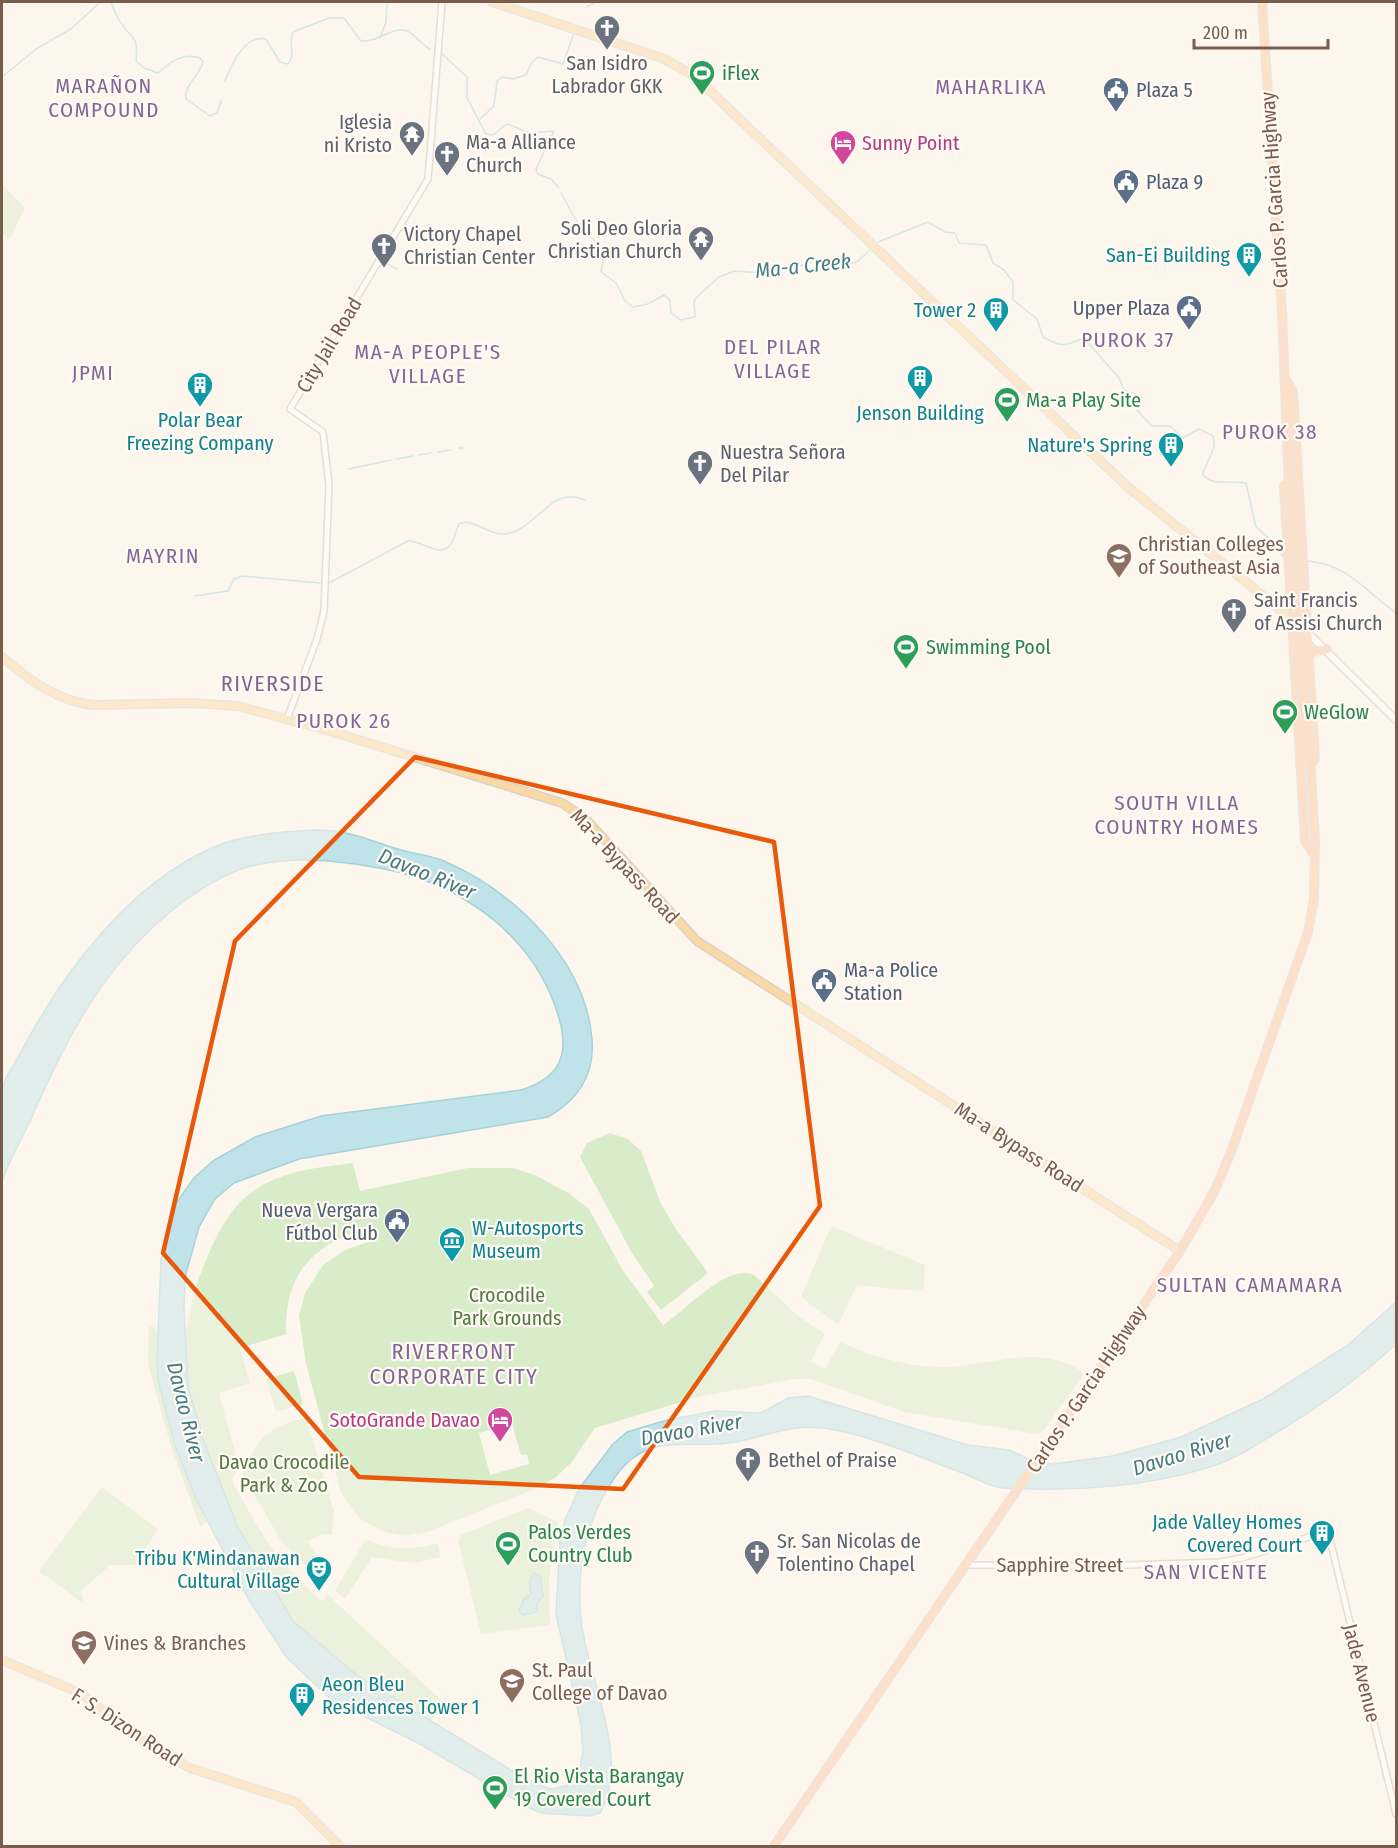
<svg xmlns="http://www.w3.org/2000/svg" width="1398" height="1848" viewBox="0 0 1398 1848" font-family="'Fira Sans Condensed',sans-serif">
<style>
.green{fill:#d8ecc9;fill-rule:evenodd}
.water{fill:#bfe3e8;stroke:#a5d3da;stroke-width:1.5}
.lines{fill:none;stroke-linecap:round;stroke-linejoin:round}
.stream{stroke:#a5d3da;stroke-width:1.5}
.tertiary-casing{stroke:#d1beb0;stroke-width:8}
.secondary-casing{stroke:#d6c0b0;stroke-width:9}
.primary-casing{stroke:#dad1cd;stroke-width:10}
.trunk-casing{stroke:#dad1cd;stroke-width:10}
.tertiary{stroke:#fff;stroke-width:5}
.secondary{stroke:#fff;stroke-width:6}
.primary{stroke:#fbd9a5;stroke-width:7}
.trunk{stroke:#f9c8a4;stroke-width:8}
.trunk-bridge-casing{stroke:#dad1cd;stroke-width:10;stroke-linecap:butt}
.trunk-bridge{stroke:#f9c8a4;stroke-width:8}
.marked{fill:none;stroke:#e8590c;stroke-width:4.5;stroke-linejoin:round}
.labels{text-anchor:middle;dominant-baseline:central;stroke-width:4.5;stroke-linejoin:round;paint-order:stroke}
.worship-label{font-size:20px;fill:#5b616d;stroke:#fffaf3;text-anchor:start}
.leisure-label{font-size:20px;fill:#27864d;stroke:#fffaf3;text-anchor:start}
.service-label{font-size:20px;fill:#4e5e75;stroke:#fffaf3;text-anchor:start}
.hotel-label{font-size:20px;fill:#b23c85;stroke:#fffaf3;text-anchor:start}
.street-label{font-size:20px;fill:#7a5c4d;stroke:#fffaf3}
.culture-label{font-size:20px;fill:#0d838f;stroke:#fffaf3;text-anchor:end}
.education-label{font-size:20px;fill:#785e54;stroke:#fffaf3;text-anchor:start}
.park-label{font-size:20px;fill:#537a41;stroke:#fffaf3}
.neighbourhood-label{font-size:21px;letter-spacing:1.5px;fill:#846695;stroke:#fffaf3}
.water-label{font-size:21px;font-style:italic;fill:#437c86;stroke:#fffaf3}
.quarter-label{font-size:22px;letter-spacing:1.5px;fill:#846695;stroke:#fffaf3}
</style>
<rect width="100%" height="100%" fill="#fdf6ec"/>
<!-- green -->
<g class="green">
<path d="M 2,184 L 25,208 L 10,239 L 2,234 Z"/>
<path d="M 610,1133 L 628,1139 L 641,1151 L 661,1204 L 676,1229 L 708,1273 L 661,1310 L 647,1292 L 654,1286 L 632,1253 L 580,1157 L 587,1143 Z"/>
<path d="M 353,1163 L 360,1191 L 468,1168 L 513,1168 L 537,1176 L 570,1194 L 589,1209 L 622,1269 L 663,1325 C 686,1311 726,1263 754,1275 L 797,1315 L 825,1334 L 811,1361 L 825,1369 L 840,1342 C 870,1356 905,1366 939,1367 C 982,1368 1023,1347 1066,1363 C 1074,1366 1081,1368 1083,1376 L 1043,1431 L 1037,1434 L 904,1412 L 811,1379 L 795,1379 L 698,1397 L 595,1428 L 571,1463 L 556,1477 L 537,1488 L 427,1532 L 406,1536 L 384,1532 L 360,1519 L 341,1493 L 306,1364 L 299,1316 L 305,1293 L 323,1265 L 345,1250 L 377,1239 L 372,1226 C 315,1244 284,1271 286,1334 L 240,1348 L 250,1383 L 219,1393 L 239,1466 L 232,1480 C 260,1533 276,1561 322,1601 L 328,1595 L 443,1702 L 431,1722 C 384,1693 328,1664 293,1620 C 252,1570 186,1427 185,1363 C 184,1327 194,1285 209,1253 C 221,1226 235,1201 261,1186 C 289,1170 322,1167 353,1163 ZM 512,1424 L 521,1455 L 527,1454 L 529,1464 L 490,1475 L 479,1433 Z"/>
<path d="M 831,1226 L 925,1265 L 924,1288 L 917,1291 L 857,1285 L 838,1325 L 801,1297 Z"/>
<path d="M 149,1324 L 157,1330 C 157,1399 177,1461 207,1522 L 200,1526 L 171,1447 L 148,1364 Z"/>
<path d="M 294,1371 L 303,1404 L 276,1412 L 266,1379 Z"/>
<path d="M 306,1417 L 334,1511 L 332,1535 L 322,1534 L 308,1541 L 316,1555 L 312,1572 L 281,1541 L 242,1473 C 262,1433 263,1431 306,1417 Z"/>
<path d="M 102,1487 L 158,1529 L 135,1565 L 110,1565 L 81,1591 L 84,1604 L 39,1571 Z"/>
<path d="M 528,1508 L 558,1522 L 549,1578 L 550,1625 L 481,1634 L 458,1541 L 461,1535 Z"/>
<path d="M 366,1539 C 389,1551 413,1550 437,1543 L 441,1557 L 412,1563 L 372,1557 L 345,1599 L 335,1590 Z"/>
</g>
<!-- water -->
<g class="water">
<path d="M 317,830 C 350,830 370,841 401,850 C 415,854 430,855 444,861 C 515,892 585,960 592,1039 C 595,1075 578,1100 548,1117 L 299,1159 L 234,1183 L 215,1199 L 199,1227 L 185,1277 L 184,1307 L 188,1386 L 204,1442 L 237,1525 L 293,1621 L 358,1676 L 524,1778 L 550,1789 L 557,1788 L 571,1784 L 579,1773 L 583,1752 L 581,1725 L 556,1614 L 560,1541 L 565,1520 L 579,1489 L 613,1444 L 627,1432 L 667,1420 L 715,1411 L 761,1413 L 788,1398 L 808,1396 L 968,1445 L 1009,1450 L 1036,1462 L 1052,1464 L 1113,1456 L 1181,1437 L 1263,1399 L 1348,1345 L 1396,1302 L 1396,1344 C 1358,1380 1316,1409 1271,1436 C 1253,1447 1233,1460 1213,1466 C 1148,1487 1072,1492 1004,1488 C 991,1488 978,1479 965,1474 C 921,1458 869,1434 823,1428 C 785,1423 753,1443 717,1444 C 674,1446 643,1437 615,1477 C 583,1522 573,1584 584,1638 C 594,1689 629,1764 600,1813 L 589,1816 L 541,1813 L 525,1806 L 420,1744 L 333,1701 L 287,1658 L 249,1600 L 196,1499 L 175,1446 L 158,1380 L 157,1360 L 161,1260 L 172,1209 L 194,1178 L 214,1160 L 255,1137 L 321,1116 L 521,1090 C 559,1078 570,1056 559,1018 C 541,955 494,910 434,884 C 406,872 377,867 347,863 C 318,859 285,859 256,865 C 230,870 205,886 184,901 C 109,958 71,1028 34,1112 C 24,1136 10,1157 2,1182 C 2,1157 0,1112 2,1090 C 4,1077 16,1062 22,1050 C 63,972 130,883 214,847 C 245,834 283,832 317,830 Z"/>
<path d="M 534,1573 L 540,1576 L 543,1596 L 537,1603 L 537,1612 L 523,1615 L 519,1611 L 524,1599 L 531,1594 L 529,1582 Z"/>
</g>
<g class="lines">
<!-- stream -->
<g class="stream">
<path d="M 111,2 C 114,7 115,14 119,20 C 130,40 139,32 136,61 L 144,68 L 158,73 C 170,62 183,52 200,58 L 203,62 C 200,75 183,86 186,99 L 210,116 L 217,113 L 221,101"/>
<path d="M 586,7 L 596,2"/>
<path d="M 380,38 L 386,22 L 387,2"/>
<path d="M 442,54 L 467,77 L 467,98 L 486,134 L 493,135 L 507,124 L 530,133 L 554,131 L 536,169 L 538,174 L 551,179 L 559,188"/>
<path d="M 2,77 L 36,49 L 71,29 L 100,2"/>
<path d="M 225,81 C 231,65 245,34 266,39 L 280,62 L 288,64 C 297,54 287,43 293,32 L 329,18 L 344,18 L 361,41 C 378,43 394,25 407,31 C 416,35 421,44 430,49"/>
<path d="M 480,119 L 494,106 L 497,81 L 502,77 L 513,79 L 526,75 L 531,64 L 538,57 L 563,64 L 574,33"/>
<path d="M 561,193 L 579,226 L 605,250 L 601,272 L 616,283 L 625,301 L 633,307 L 648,304 L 664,295 L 670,300 L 671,312 L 680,320 L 695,317 L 694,301 L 697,297 L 719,277 L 734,271 L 764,273 L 782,267 L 791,269 L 817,260 L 833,267 L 857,262 L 869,251"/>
<path d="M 878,242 L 928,222 L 945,232 L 955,233 L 959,243 L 986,245 L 993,263 L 1004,270 L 1013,282 L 1013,300 L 1037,319 L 1043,337 C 1065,349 1064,345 1084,338 L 1119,378 L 1124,390 L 1142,397 L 1137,410 L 1152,426 L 1170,426 L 1183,438 L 1199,429 L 1213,436 C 1218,450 1205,461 1203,475 C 1214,487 1232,480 1246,483 L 1256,527 L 1278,546 L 1285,560"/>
<path d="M 382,261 L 397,269"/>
<path d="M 459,448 L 463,448"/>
<path d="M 438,452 L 451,450"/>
<path d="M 419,455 L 431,453"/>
<path d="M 397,459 L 413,456"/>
<path d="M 349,469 L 391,460"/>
<path d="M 1308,561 C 1349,565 1365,591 1396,613"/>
<path d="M 329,583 L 408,541 C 423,540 442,561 452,542 C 455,537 456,530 459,524 C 475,515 492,543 516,531 C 541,520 554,486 585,500"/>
<path d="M 195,596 L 228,591 L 234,579 L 242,576 L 320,583"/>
</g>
<!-- tertiary casing -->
<g class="tertiary-casing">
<g id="tertiary">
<path d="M 287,719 L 317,639 L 324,611 L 329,485 L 323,432 L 290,409 L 428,179 L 442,2"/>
<path d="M 967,1565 L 1097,1566 L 1220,1562 L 1242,1558 L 1328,1531 L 1396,1814"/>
</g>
</g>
<!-- secondary casing -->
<g class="secondary-casing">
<path id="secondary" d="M 1307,632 L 1396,720"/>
</g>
<!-- primary casing -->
<g class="primary-casing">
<g id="primary">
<path d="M 492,2 L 662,58 L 693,75 L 1129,488 L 1293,620"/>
<path d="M 2,657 C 28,679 57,701 93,705 L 192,703 L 238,706 L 330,731 L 562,803 L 586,819 L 697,941 L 1180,1251"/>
<path d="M 2,1660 L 82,1694 L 135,1736 L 190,1768 L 296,1802 L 340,1846"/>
</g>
</g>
<!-- trunk casing -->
<g class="trunk-casing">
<g id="trunk">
<path d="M 1262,2 L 1282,311 L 1289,491"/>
<path d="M 1286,379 L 1293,392 L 1315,760"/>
<path d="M 1284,486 L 1305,841 L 1312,852"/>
<path d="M 1309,656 L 1314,651 L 1327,649"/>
<path d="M 774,1846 L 1180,1251 L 1214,1192 L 1231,1152 L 1308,932 L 1314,899 L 1315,840 L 1310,756"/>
</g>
</g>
<!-- tertiary -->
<use href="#tertiary" class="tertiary"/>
<!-- secondary -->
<use href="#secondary" class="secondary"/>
<!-- primary -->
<use href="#primary" class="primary"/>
<!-- trunk -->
<use href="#trunk" class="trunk"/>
<!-- trunk-bridge casing -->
<g class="trunk-bridge-casing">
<g id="trunk-bridge">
<path d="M 1294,490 L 1310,756"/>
<path d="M 1289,491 L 1305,756"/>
</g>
</g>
<!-- trunk-bridge -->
<use href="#trunk-bridge" class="trunk-bridge"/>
</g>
<!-- marked area -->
<path d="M0 0H1398V1848H0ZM 415,757 L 774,842 L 820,1206 L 623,1489 L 359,1477 L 163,1253 L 235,941 Z" fill="#fdf6ec" fill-opacity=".55" fill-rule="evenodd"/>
<path class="marked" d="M 415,757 L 774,842 L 820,1206 L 623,1489 L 359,1477 L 163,1253 L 235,941 Z"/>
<!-- icons -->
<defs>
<g id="church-pin" transform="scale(1.35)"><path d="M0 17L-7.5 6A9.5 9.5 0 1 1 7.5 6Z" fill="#6b7280" stroke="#fffaf3"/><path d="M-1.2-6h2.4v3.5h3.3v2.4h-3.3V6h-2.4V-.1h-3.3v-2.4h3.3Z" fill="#fff"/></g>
<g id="stadium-pin" transform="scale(1.35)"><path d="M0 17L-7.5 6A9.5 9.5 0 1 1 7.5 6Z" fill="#2e9e5b" stroke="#fffaf3"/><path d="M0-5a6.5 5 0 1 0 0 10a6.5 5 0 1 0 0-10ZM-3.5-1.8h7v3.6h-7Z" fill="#fff"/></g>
<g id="civic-pin" transform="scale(1.35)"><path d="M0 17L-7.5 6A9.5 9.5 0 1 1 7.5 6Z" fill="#5c6f8a" stroke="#fffaf3"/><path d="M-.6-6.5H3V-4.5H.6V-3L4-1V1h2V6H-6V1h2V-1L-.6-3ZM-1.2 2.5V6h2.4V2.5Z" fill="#fff"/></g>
<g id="temple-pin" transform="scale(1.35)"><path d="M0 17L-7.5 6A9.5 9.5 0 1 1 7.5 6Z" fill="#6b7280" stroke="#fffaf3"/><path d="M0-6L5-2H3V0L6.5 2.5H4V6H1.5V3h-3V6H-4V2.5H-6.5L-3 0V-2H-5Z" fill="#fff"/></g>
<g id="hotel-pin" transform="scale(1.35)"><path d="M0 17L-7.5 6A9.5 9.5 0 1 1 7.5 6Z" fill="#d1479c" stroke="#fffaf3"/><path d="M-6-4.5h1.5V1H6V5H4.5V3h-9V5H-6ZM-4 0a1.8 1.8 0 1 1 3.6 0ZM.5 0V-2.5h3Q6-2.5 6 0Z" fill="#fff"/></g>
<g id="building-pin" transform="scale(1.35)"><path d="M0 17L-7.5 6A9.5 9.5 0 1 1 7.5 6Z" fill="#0f9aa8" stroke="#fffaf3"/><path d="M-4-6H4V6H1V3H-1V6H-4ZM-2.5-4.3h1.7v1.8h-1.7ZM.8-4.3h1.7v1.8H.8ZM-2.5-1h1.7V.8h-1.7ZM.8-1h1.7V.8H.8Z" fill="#fff"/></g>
<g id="university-pin" transform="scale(1.35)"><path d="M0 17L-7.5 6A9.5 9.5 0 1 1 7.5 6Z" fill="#8d6e63" stroke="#fffaf3"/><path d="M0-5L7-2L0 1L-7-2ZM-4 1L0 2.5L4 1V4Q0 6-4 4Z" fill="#fff"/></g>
<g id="museum-pin" transform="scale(1.35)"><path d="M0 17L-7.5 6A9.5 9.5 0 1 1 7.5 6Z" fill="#0f9aa8" stroke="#fffaf3"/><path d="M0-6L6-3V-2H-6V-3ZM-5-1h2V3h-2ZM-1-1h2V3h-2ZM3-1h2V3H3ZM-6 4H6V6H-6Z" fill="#fff"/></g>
<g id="theatre-pin" transform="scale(1.35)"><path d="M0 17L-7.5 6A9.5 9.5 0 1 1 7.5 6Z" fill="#0f9aa8" stroke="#fffaf3"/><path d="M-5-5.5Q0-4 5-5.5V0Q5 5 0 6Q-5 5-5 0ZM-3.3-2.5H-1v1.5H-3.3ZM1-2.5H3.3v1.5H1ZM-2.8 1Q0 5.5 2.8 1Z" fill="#fff"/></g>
<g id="school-pin" transform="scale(1.35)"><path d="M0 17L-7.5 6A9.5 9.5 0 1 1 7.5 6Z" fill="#8d6e63" stroke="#fffaf3"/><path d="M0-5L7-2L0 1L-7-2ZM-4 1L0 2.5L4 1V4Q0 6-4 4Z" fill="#fff"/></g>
</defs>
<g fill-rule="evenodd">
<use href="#church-pin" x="607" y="28"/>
<use href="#stadium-pin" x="702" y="73"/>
<use href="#civic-pin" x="1116" y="90"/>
<use href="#temple-pin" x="412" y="134"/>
<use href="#hotel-pin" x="843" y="143"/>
<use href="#church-pin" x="447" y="154"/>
<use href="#civic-pin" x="1126" y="182"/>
<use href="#temple-pin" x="701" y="239"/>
<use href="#church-pin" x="384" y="246"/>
<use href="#building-pin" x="1249" y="255"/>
<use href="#civic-pin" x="1189" y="308"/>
<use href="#building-pin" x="996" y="310"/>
<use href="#building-pin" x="920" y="378"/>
<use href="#building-pin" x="200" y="385"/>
<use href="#stadium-pin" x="1007" y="400"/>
<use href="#building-pin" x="1171" y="445"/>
<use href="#church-pin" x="700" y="463"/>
<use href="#university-pin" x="1119" y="556"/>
<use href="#church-pin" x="1234" y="611"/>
<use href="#stadium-pin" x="906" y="647"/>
<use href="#stadium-pin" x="1285" y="712"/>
<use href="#civic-pin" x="824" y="981"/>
<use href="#civic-pin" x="397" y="1221"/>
<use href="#museum-pin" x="452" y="1240"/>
<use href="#hotel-pin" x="500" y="1420"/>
<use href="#church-pin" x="748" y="1460"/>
<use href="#building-pin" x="1322" y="1533"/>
<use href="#stadium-pin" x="508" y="1544"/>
<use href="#church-pin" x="757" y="1553"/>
<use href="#theatre-pin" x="319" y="1569"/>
<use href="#school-pin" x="84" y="1643"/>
<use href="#university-pin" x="512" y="1681"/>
<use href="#building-pin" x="302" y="1695"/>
<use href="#stadium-pin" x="495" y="1788"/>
</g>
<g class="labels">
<!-- worship labels -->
<g class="worship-label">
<text x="607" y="63" text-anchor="middle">San Isidro<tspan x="607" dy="23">Labrador GKK</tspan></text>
<text x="392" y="122" text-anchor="end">Iglesia<tspan x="392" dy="23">ni Kristo</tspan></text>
<text x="466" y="142">Ma-a Alliance<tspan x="466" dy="23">Church</tspan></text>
<text x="682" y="228" text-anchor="end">Soli Deo Gloria<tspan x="682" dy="23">Christian Church</tspan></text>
<text x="404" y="234">Victory Chapel<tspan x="404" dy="23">Christian Center</tspan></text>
<text x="720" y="452">Nuestra Señora<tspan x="720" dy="23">Del Pilar</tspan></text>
<text x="1254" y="600">Saint Francis<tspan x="1254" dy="23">of Assisi Church</tspan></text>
<text x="768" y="1460">Bethel of Praise</text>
<text x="777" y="1541">Sr. San Nicolas de<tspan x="777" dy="23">Tolentino Chapel</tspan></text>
</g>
<!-- leisure labels -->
<g class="leisure-label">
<text x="722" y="73">iFlex</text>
<text x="1026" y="400">Ma-a Play Site</text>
<text x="926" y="647">Swimming Pool</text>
<text x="1304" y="712">WeGlow</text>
<text x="528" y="1532">Palos Verdes<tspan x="528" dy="23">Country Club</tspan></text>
<text x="514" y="1776">El Rio Vista Barangay<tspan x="514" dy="23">19 Covered Court</tspan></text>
</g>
<!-- service labels -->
<g class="service-label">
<text x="1136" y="90">Plaza 5</text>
<text x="1146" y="182">Plaza 9</text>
<text x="1170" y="308" text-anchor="end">Upper Plaza</text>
<text x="844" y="970">Ma-a Police<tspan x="844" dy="23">Station</tspan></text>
<text x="378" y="1210" text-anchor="end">Nueva Vergara<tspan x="378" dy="23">Fútbol Club</tspan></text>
</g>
<!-- hotel labels -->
<g class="hotel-label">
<text x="862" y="143">Sunny Point</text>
<text x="480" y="1420" text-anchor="end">SotoGrande Davao</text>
</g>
<!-- street labels -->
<g class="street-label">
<text transform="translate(1274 190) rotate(-94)">Carlos P. Garcia Highway</text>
<text transform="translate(329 345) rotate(-59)">City Jail Road</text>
<text transform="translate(625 866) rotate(47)">Ma-a Bypass Road</text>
<text transform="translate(1019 1147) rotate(33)">Ma-a Bypass Road</text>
<text transform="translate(1086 1389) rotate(-56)">Carlos P. Garcia Highway</text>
<text x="1060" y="1565">Sapphire Street</text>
<text transform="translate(1362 1673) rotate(76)">Jade Avenue</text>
<text transform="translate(127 1727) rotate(33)">F. S. Dizon Road</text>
</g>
<!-- culture labels -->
<g class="culture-label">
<text x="1230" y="255">San-Ei Building</text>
<text x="976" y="310">Tower 2</text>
<text x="920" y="413" text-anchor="middle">Jenson Building</text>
<text x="200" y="420" text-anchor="middle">Polar Bear<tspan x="200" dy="23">Freezing Company</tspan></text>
<text x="1152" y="445">Nature's Spring</text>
<text x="472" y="1228" text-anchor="start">W-Autosports<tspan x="472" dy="23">Museum</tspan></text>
<text x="1302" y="1522">Jade Valley Homes<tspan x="1302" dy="23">Covered Court</tspan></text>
<text x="300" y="1558">Tribu K'Mindanawan<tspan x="300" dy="23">Cultural Village</tspan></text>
<text x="322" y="1684" text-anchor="start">Aeon Bleu<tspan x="322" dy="23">Residences Tower 1</tspan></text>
</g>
<!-- education labels -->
<g class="education-label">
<text x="1138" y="544">Christian Colleges<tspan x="1138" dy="23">of Southeast Asia</tspan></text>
<text x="104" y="1643">Vines &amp; Branches</text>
<text x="532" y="1670">St. Paul<tspan x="532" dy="23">College of Davao</tspan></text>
</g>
<!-- park labels -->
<g class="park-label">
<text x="507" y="1295">Crocodile<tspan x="507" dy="23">Park Grounds</tspan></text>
<text x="284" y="1462">Davao Crocodile<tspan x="284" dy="23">Park &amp; Zoo</tspan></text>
</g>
<!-- neighbourhood labels -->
<g class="neighbourhood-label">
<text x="104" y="86">MARAÑON<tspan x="104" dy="24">COMPOUND</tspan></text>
<text x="991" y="87">MAHARLIKA</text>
<text x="1128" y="340">PUROK 37</text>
<text x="773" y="347">DEL PILAR<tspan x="773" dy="24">VILLAGE</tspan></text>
<text x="428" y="352">MA-A PEOPLE'S<tspan x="428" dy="24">VILLAGE</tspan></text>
<text x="93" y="373">JPMI</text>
<text x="1270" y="432">PUROK 38</text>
<text x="163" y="556">MAYRIN</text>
<text x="344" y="721">PUROK 26</text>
<text x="1177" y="803">SOUTH VILLA<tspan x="1177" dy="24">COUNTRY HOMES</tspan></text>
<text x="1250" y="1285">SULTAN CAMAMARA</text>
<text x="1206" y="1572">SAN VICENTE</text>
</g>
<!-- water labels -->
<g class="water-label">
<text transform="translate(803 266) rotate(-6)">Ma-a Creek</text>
<text transform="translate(427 874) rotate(22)">Davao River</text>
<text transform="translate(186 1412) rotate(76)">Davao River</text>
<text transform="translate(691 1430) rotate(-10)">Davao River</text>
<text transform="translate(1182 1454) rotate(-17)">Davao River</text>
</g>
<!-- quarter labels -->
<g class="quarter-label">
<text x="273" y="683">RIVERSIDE</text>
<text x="454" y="1351">RIVERFRONT<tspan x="454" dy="25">CORPORATE CITY</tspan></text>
</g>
</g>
<!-- border -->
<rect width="1398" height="1848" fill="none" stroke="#7a5c4d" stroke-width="6"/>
<!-- scale -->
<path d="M1194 39v9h134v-9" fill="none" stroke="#7a5c4d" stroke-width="3"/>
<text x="1203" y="39" font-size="18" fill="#7a5c4d" stroke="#fffaf3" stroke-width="4.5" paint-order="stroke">200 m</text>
</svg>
